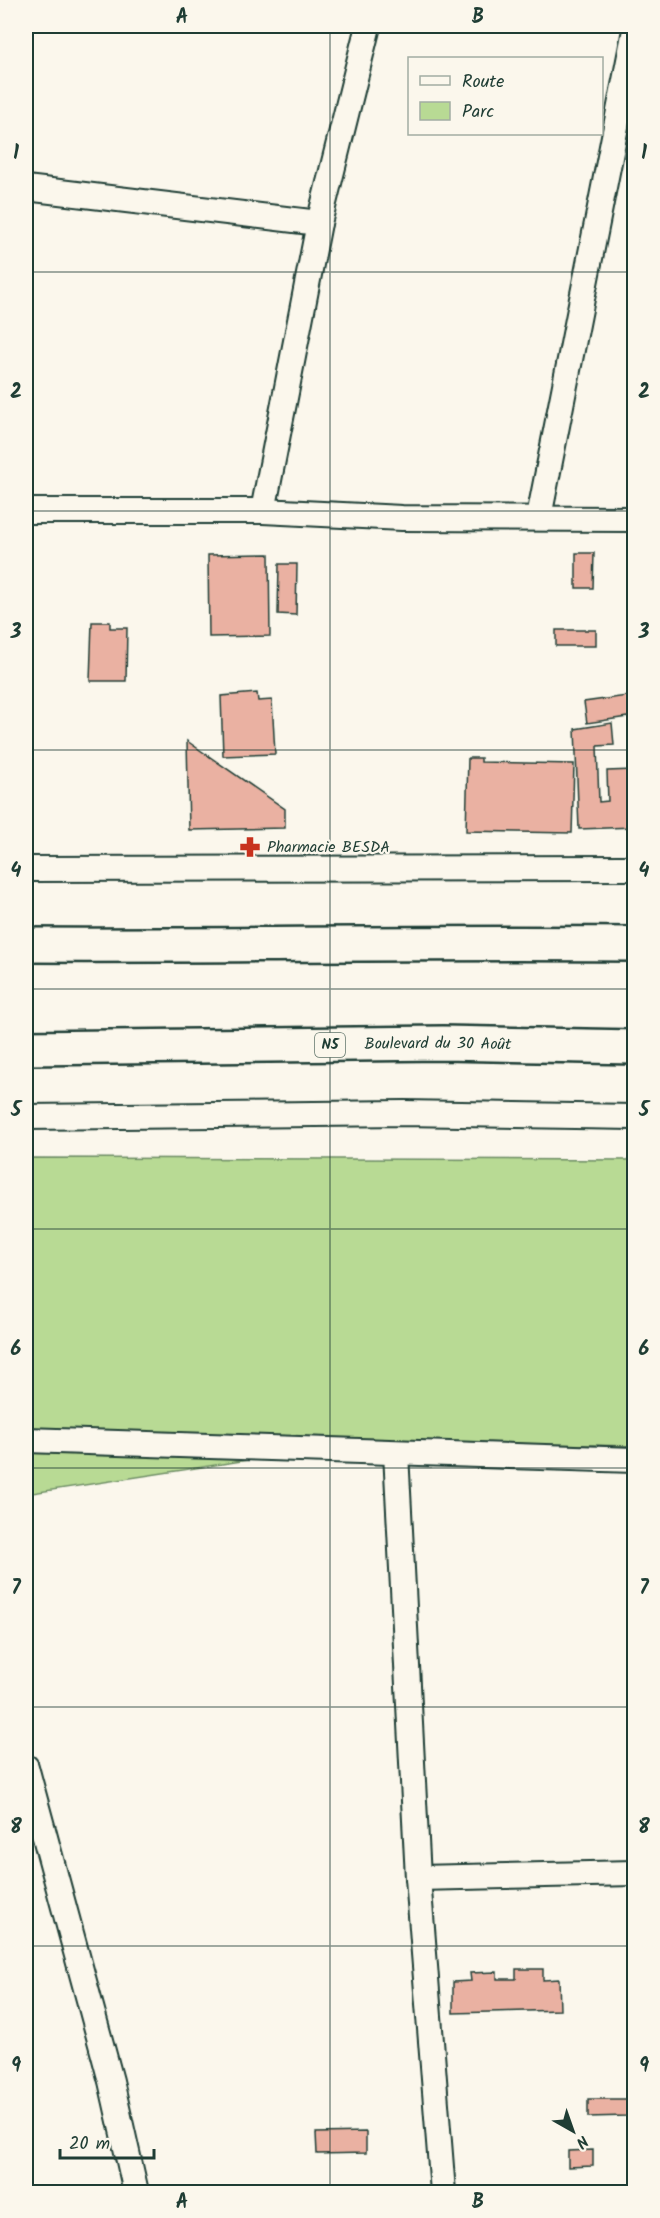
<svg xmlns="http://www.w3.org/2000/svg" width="660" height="2218" viewBox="0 0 660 2218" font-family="Kalam,sans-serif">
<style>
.green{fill:#b8da94;stroke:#6c8c64;stroke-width:1.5}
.building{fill:#eab1a2;stroke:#1f3d34;stroke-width:1.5}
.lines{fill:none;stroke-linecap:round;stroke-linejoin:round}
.minor-casing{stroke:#1f3d34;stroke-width:28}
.trunk-casing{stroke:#1f3d34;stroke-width:38}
.minor{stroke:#fbf7ec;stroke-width:24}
.trunk{stroke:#fbf7ec;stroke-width:33}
.grid{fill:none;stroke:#1f3d34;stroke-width:1.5;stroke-opacity:0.55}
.labels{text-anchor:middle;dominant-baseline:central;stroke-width:4.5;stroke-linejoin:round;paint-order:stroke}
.shield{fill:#fbf7ec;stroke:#61756b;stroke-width:1.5}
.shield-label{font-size:15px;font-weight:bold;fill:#1f3d34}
.poi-label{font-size:16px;fill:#1f3d34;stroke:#fbf7ec;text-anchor:start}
.street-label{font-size:16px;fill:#1f3d34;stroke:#fbf7ec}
.neatline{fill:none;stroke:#1f3d34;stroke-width:2}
.grid-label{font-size:20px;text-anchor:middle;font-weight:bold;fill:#1f3d34}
</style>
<rect width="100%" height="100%" fill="#fbf7ec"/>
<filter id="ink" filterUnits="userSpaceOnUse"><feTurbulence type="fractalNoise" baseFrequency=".0167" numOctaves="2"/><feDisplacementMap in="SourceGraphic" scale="12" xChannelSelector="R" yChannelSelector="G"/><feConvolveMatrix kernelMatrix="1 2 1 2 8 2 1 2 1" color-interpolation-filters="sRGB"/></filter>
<g filter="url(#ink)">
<!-- green -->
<path class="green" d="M 26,1158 L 634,1160 L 634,1446 L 378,1440 L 26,1494 Z"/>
<!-- building -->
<g class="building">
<path d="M 576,553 L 594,553 L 593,588 L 576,588 Z"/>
<path d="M 269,554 L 270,636 L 209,637 L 208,555 Z"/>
<path d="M 279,564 L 297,564 L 296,615 L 278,614 Z"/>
<path d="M 92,622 L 110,622 L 110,628 L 127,628 L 126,681 L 90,681 Z"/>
<rect x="556" y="630" width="40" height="16"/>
<path d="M 257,693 L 258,701 L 272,700 L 275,754 L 223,756 L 221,696 Z"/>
<path d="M 634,695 L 634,716 L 587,723 L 584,702 Z"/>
<path d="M 612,723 L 614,745 L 597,746 L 599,802 L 608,801 L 607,771 L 634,770 L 634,827 L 579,829 L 575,729 Z"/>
<path d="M 187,741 L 285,809 L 285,828 L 189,830 Z"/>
<path d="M 468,758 L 481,758 L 481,762 L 574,764 L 572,833 L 466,831 Z"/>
<path d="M 516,1969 L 543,1969 L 543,1980 L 559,1979 L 560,2010 L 453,2013 L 453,1982 L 471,1981 L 470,1973 L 497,1972 L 497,1979 L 516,1979 Z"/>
<path d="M 588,2099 L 628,2099 L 627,2116 L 588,2117 Z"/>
<path d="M 366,2132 L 366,2153 L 317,2154 L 316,2133 Z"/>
<path d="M 593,2150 L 593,2166 L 568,2167 L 568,2151 Z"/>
</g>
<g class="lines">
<!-- minor casing -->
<g class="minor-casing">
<g id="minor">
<path d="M 26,188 L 319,223"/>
<path d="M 26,511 L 263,511 L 402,518 L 634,519"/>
<path d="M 263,511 L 319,223 L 368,26"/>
<path d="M 539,517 L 634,35"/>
<path d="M 26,869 L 634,868"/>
<path d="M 26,1117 L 404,1113 L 634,1117"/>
<path d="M 26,1440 L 634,1460"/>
<path d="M 396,1453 L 418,1878 L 443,2192"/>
<path d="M 26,1767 L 111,2081 L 136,2192"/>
<path d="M 418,1878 L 634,1873"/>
</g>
</g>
<!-- trunk casing -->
<g class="trunk-casing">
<g id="trunk">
<path d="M 26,945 C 229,946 431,942 634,944"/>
<path id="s1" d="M 26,1048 L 443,1043 L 634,1047"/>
</g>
</g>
<!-- minor -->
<use href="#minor" class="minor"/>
<!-- trunk -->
<use href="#trunk" class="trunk"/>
</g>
</g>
<!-- grid -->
<path class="grid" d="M 330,26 L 330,2192M 26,272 L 634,272M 26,511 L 634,511M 26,750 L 634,750M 26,989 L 634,989M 26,1229 L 634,1229M 26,1468 L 634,1468M 26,1707 L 634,1707M 26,1946 L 634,1946"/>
<!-- icons -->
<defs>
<g id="pharmacy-bare" transform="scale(1.62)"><path d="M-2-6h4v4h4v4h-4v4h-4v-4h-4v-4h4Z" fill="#c8321e" stroke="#fbf7ec" stroke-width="2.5" paint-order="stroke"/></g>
</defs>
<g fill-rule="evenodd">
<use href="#pharmacy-bare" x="250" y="847"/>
</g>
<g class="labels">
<!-- shield labels -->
<rect class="shield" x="315" y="1033" width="30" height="24" rx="4.5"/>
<g class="shield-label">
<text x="330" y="1045">N5</text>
</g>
<!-- poi labels -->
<g class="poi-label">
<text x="267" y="847">Pharmacie BESDA</text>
</g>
<!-- street labels -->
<g class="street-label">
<text stroke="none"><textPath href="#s1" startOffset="412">Boulevard du 30 Août</textPath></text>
</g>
</g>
<!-- margin -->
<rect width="660" height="2218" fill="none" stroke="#fbf7ec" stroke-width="66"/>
<!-- legend -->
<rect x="408" y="57" width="195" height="78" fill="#fbf7ec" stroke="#a3ada2" stroke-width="1.5"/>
<rect x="420" y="76" width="30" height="9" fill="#fbf7ec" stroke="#a3ada2" stroke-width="1.5"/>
<text x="462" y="87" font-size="18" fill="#1f3d34">Route</text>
<rect x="420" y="102" width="30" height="18" fill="#b8da94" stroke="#a3ada2" stroke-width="1.5"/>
<text x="462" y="117" font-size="18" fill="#1f3d34">Parc</text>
<!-- north arrow -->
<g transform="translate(573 2131) rotate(140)" stroke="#fbf7ec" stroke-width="4.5" paint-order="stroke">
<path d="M0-4.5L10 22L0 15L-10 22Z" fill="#1f3d34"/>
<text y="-9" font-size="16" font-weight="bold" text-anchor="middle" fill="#1f3d34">N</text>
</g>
<!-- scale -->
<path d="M60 2149v9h94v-9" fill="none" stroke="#1f3d34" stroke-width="3"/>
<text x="69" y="2149" font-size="18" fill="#1f3d34" stroke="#fbf7ec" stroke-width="4.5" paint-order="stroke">20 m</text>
<rect x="33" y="33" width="594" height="2152" class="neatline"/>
<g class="grid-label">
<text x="182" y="23">A</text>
<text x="478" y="23">B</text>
<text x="16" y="159">1</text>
<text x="644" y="159">1</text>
<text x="16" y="398">2</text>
<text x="644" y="398">2</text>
<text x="16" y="638">3</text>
<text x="644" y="638">3</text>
<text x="16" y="877">4</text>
<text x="644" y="877">4</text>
<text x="16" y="1116">5</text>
<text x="644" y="1116">5</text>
<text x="16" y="1355">6</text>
<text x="644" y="1355">6</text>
<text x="16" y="1594">7</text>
<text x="644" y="1594">7</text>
<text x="16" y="1833">8</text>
<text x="644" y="1833">8</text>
<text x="16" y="2072">9</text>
<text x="644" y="2072">9</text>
<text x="182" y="2208">A</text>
<text x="478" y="2208">B</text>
</g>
</svg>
